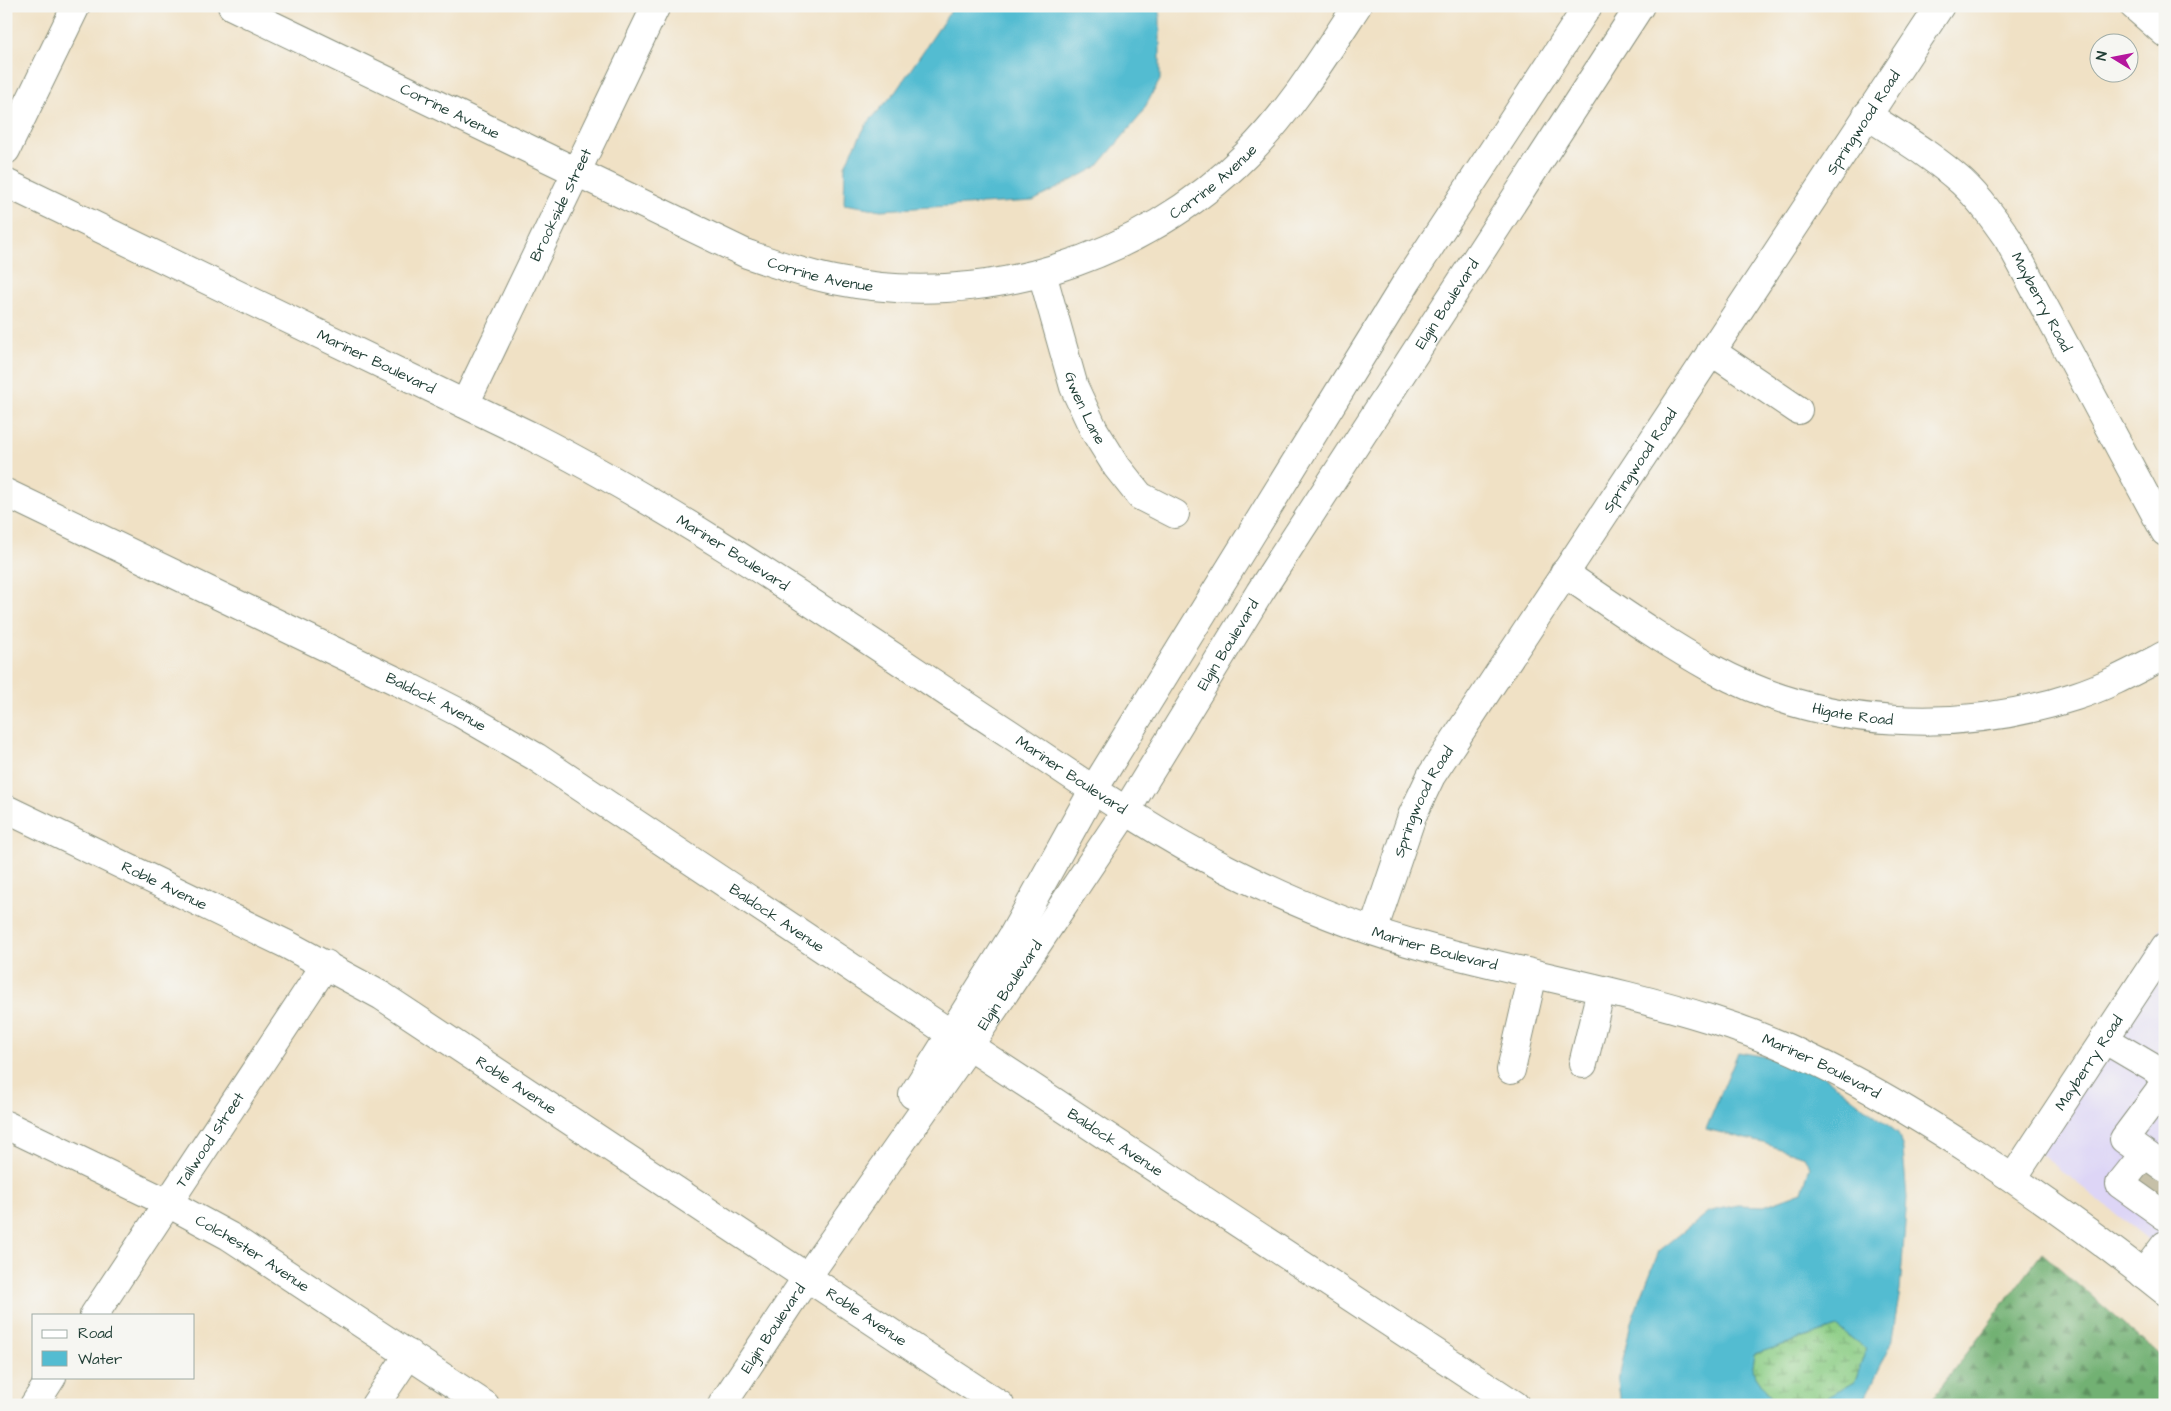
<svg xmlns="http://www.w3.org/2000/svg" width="2171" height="1411" viewBox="0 0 2171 1411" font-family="'Architects Daughter',sans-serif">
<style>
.built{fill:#ddd5f6}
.forest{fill:url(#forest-firs);stroke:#487754}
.wetland{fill:url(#wetland-marsh);stroke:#56865d}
.water{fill:#53bcd1;stroke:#397c82}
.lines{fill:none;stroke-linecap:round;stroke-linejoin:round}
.minor-tunnel{stroke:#c6c0a8;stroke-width:28;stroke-dasharray:28 14;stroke-linecap:butt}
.minor-casing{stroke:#888f7c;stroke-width:30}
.major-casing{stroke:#888f7c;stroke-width:30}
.minor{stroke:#fff;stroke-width:28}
.major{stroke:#fff;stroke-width:28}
.labels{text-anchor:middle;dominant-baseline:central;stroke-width:4.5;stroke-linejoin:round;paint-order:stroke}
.street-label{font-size:15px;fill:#1f3d34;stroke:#f6f6f2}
</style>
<defs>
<pattern id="forest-firs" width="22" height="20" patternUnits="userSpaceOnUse" patternTransform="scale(1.25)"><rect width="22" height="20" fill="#72b173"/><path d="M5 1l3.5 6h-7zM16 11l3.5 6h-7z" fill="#5d915f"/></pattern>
<pattern id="wetland-marsh" width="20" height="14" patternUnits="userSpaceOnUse" patternTransform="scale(1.25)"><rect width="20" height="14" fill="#8dce86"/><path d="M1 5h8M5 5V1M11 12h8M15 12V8" fill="none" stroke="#73a86e"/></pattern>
</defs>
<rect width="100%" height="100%" fill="#f6f6f2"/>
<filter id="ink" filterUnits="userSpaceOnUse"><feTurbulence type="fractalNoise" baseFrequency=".02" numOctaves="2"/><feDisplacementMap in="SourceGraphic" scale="10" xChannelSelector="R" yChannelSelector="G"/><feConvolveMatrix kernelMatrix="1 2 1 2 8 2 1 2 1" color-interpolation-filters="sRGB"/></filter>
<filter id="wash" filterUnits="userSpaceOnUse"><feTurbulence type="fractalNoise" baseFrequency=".0096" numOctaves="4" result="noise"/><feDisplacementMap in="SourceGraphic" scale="20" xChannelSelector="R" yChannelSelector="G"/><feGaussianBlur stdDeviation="1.12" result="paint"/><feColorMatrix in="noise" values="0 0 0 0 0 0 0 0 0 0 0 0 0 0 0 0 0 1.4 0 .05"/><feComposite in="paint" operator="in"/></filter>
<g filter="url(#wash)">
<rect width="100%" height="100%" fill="#f0e1c5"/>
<!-- built -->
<path class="built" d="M 2165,922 L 2165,1253 L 2019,1137 L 2095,1041 Z"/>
<!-- forest -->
<path class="forest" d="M 2042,1253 L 2165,1360 L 2165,1405 L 1927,1405 Z"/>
<!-- wetland -->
<path class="wetland" d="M 1837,1327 L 1866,1349 L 1855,1382 L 1819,1404 L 1776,1405 L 1752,1370 L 1755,1354 Z"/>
<!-- water -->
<g class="water">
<path d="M 954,6 L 1160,6 L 1160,80 L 1140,116 L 1097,167 L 1033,201 L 881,210 L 844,204 L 845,165 L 866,125 L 896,91 Z"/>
<path d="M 1738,1052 L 1791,1061 L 1824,1076 L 1898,1133 L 1903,1150 L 1907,1198 L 1900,1291 L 1891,1344 L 1862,1405 L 1814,1405 L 1855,1382 L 1866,1349 L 1837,1327 L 1755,1354 L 1752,1370 L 1776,1405 L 1621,1405 L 1618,1382 L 1631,1322 L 1659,1251 L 1708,1212 L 1737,1205 L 1764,1206 L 1802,1192 L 1810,1166 L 1804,1157 L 1763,1143 L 1706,1129 Z"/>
</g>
</g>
<g filter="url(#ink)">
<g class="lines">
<!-- minor-tunnel -->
<path class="minor-tunnel" d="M 2144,1193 L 2157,1177"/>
<!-- minor casing -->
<g class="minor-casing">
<g id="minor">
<path id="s1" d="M 232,6 L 747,254 C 776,264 804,274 834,280 C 981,310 1141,261 1247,154 C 1290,111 1323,58 1357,6"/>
<path d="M 2134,6 L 2165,33"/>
<path id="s2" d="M 1867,115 C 1899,136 1933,156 1962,182 C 1980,199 1994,219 2008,239 L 2165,532"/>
<path d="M 6,150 L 76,6"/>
<path id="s3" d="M 1042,273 L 1074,387 L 1094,430 L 1117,467 L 1140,496 L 1175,514"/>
<path d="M 1711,351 L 1798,410"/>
<path id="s4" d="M 465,404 L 656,6"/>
<path id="s5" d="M 6,493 L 411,688 L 460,713 L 536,757 L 951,1034 L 1515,1405"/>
<path id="s6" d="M 1564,573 C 1613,606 1662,641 1713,669 C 1824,729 1958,735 2076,696 C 2107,686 2136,670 2165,655"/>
<path id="s7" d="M 6,809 L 286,944 L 382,996 L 1000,1405"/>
<path id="s8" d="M 1373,931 L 1412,816 L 1431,776 L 1940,6"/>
<path d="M 2104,1039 L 2165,1075"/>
<path d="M 1583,1064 L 1601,990"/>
<path d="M 1511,1070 L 1533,974"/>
<path d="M 2165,1084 L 2124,1139 L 2165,1168"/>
<path d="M 913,1095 L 1012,937 L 1094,789"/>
<path id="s9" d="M 6,1125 L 168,1203 L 229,1236 L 485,1405"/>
<path d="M 2144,1154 L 2120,1184 L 2165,1216"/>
<path id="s10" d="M 2013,1178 L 2165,947"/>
<path d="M 2143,1274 L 2165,1245"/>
<path id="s11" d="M 94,1315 L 326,964"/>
<path d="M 34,1405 L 52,1377"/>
<path d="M 375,1405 L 409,1354"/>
<path id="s12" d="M 722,1405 L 807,1277 L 969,1046 L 1126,811"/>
</g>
</g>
<!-- major casing -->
<g class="major-casing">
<g id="major">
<path id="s13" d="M 6,183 L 531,436 C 697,521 850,629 1007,732 C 1079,780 1151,831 1229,870 C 1292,902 1360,930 1429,948 C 1522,973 1618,990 1710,1019 C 1806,1049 1892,1099 1976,1154 C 2041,1197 2104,1242 2165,1291"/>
<path d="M 1094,789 L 1408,280 L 1588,6"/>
<path id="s14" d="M 1126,811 L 1260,592 L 1640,6"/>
</g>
</g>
<!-- minor -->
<use href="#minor" class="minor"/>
<!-- major -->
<use href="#major" class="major"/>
</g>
</g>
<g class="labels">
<!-- street labels -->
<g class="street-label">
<text stroke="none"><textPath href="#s1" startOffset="242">Corrine Avenue</textPath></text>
<text stroke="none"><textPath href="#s8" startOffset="949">Springwood Road</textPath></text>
<text stroke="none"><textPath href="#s1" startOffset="1068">Corrine Avenue</textPath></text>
<text stroke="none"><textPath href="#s4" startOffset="221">Brookside Street</textPath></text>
<text stroke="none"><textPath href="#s1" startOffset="648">Corrine Avenue</textPath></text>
<text stroke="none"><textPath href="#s2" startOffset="261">Mayberry Road</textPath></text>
<text stroke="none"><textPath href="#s14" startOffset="600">Elgin Boulevard</textPath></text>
<text stroke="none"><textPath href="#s13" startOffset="411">Mariner Boulevard</textPath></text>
<text stroke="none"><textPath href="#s3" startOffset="142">Gwen Lane</textPath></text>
<text stroke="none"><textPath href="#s8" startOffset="544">Springwood Road</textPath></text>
<text stroke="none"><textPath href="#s13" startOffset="816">Mariner Boulevard</textPath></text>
<text stroke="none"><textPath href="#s14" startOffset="195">Elgin Boulevard</textPath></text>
<text stroke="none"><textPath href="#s5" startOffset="478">Baldock Avenue</textPath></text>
<text stroke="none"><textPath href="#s6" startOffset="325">Higate Road</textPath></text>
<text stroke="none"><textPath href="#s13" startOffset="1221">Mariner Boulevard</textPath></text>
<text stroke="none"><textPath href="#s8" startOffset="139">Springwood Road</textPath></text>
<text stroke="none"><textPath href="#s7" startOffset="176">Roble Avenue</textPath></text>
<text stroke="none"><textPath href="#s5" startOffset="882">Baldock Avenue</textPath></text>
<text stroke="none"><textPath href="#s13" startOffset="1626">Mariner Boulevard</textPath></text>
<text stroke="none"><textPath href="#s12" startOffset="509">Elgin Boulevard</textPath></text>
<text stroke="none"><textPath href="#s10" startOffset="138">Mayberry Road</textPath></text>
<text stroke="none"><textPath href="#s13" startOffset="2031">Mariner Boulevard</textPath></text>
<text stroke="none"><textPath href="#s7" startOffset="581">Roble Avenue</textPath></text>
<text stroke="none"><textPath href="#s11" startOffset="210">Tallwood Street</textPath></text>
<text stroke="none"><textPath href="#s5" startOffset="1288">Baldock Avenue</textPath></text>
<text stroke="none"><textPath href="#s9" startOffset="278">Colchester Avenue</textPath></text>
<text stroke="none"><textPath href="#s7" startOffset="1001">Roble Avenue</textPath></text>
<text stroke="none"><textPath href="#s12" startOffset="92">Elgin Boulevard</textPath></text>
</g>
</g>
<!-- margin -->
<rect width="2171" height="1411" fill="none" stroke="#f6f6f2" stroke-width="25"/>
<!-- legend -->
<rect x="32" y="1314" width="162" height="65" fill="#f6f6f2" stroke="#a0aca6"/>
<rect x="42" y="1330" width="25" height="8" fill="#ffffff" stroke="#a0aca6"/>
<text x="78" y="1338" font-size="15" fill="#1f3d34">Road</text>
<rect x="42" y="1351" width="25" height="15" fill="#53bcd1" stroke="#a0aca6"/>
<text x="78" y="1364" font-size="15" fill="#1f3d34">Water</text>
<!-- north arrow -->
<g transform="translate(2114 58) rotate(280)"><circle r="24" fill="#f6f6f2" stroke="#a0aca6"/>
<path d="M0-4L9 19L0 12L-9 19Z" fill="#b5179e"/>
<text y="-8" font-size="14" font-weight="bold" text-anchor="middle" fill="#1f3d34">N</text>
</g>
</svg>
